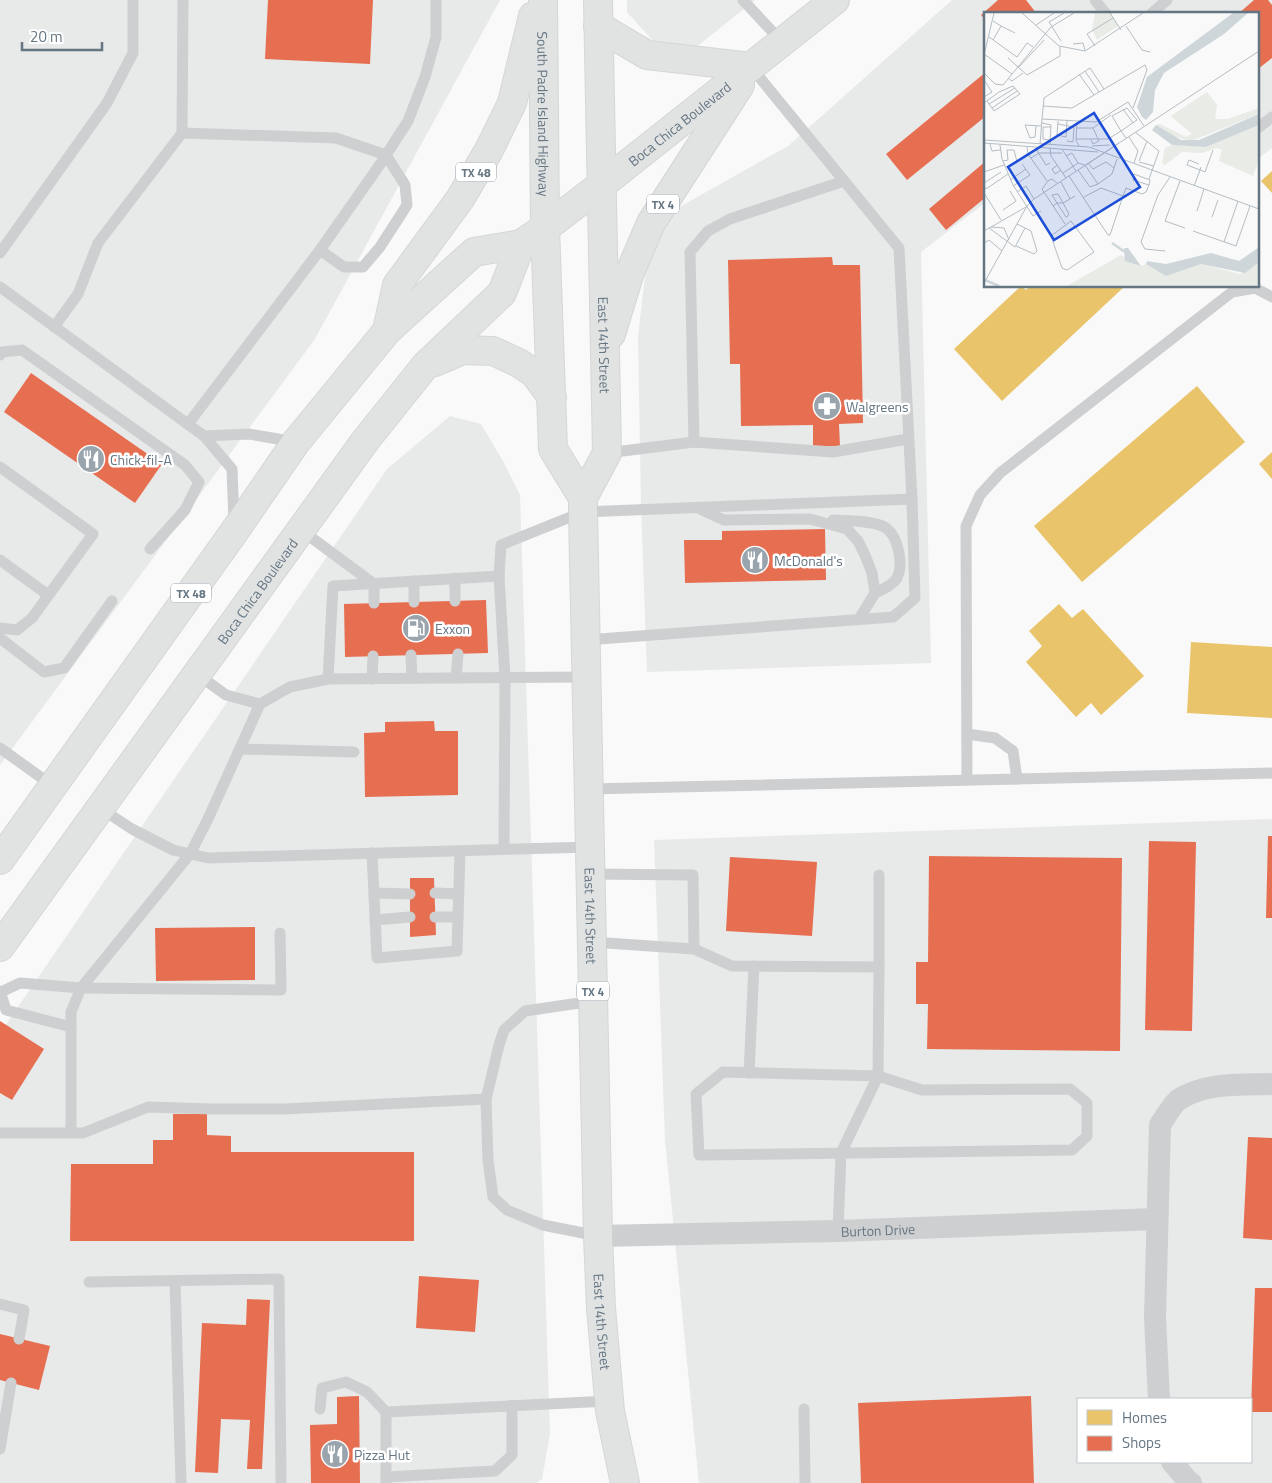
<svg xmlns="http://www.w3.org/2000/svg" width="1272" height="1483" viewBox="0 0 1272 1483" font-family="'Titillium Web',sans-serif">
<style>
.built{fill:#e8e9e9;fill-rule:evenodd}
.homes{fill:#e9c46a}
.shops{fill:#e76f51}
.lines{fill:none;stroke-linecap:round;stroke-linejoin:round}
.primary-casing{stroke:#d5d6d7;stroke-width:30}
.service{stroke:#cecfd0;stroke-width:11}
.minor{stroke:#cecfd0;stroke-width:22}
.primary{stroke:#e1e2e2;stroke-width:28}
.labels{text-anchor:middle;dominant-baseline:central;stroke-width:5;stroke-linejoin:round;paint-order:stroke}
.shield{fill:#fff;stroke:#939fa8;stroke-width:1}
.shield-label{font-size:12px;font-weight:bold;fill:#657683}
.street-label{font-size:14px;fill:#657683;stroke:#fff}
.poi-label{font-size:14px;fill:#657683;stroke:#fff;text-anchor:start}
.inset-river{fill:none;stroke:#ced6d9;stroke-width:2.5}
.inset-road{fill:none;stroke:#b5bdc3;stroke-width:1}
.view{fill:#1d4ed8;fill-opacity:0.15;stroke:#1d4ed8;stroke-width:2.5}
.inset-edge{fill:none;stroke:#657683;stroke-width:2.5}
</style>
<rect width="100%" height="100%" fill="#f9f9f9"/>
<!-- built -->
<g class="built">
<path d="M 0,0 L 500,0 L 315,339 L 0,765 Z"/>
<path d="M 627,0 L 755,0 L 695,48 L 655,43 L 627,12 Z"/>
<path d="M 952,0 L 1272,0 L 1272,148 L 1258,159 L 1258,14 L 986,14 L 986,202 L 921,252 L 931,663 L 647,672 L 641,505 L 638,337 L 651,223 L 788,146 Z"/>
<path d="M 450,416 L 481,424 L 503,461 L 520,495 L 550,1434 L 542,1479 L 537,1483 L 0,1483 L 0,1033 L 387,469 Z"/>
<path d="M 1272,819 L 1272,1483 L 699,1483 L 665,1140 L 654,840 ZM 1078,1399 L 1251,1399 L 1251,1462 L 1078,1462 Z"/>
</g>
<!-- homes -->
<g class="homes">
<path d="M 1272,171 L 1272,193 L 1261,181 Z"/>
<path d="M 1021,286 L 1026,290 L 1030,286 L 1125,286 L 1002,401 L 954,349 Z"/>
<path d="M 1197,386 L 1245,442 L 1082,582 L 1034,526 Z"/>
<path d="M 1272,452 L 1272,479 L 1259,464 Z"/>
<path d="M 1059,604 L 1072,618 L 1083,609 L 1144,676 L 1101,715 L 1091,703 L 1076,717 L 1026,662 L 1042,646 L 1029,631 Z"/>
<path d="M 1191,642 L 1272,647 L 1272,718 L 1187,713 Z"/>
</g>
<!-- shops -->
<g class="shops">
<path d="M 268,0 L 373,0 L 370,64 L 265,59 Z"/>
<path d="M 998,0 L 1026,0 L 1037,14 L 986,14 L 986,21 L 981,15 Z"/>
<path d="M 1254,0 L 1268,0 L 1272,5 L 1272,58 L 1258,69 L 1258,14 L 1238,14 Z"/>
<path d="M 986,72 L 986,116 L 907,180 L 886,154 Z"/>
<path d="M 986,161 L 986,197 L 946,230 L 929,209 Z"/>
<path d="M 832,257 L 833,265 L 860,265 L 863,423 L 839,424 L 840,446 L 813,447 L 813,425 L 741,426 L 740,364 L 730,364 L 728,260 Z"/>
<path d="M 31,373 L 162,464 L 135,503 L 4,412 Z"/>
<path d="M 825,529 L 826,580 L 685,583 L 684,540 L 722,540 L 722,531 Z"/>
<path d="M 486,600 L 488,653 L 345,657 L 344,604 Z"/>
<path d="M 434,721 L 435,731 L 458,731 L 458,795 L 365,797 L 364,733 L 385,732 L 385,722 Z"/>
<path d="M 1268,836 L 1272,836 L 1272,918 L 1266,918 Z"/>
<path d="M 1149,841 L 1196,842 L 1192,1031 L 1145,1030 Z"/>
<path d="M 929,856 L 1122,858 L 1120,1051 L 927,1049 L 928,1004 L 916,1004 L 916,962 L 928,962 Z"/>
<path d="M 730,857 L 817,862 L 812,936 L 726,931 Z"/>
<path d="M 410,878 L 434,878 L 436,935 L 410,937 Z"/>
<path d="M 255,927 L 255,980 L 156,981 L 155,928 Z"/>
<path d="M 0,1021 L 44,1049 L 12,1100 L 0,1093 Z"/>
<path d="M 173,1114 L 207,1114 L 207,1135 L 231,1136 L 231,1152 L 414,1152 L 414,1241 L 70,1241 L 71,1164 L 153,1164 L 153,1140 L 173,1140 Z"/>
<path d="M 1248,1137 L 1272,1138 L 1272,1240 L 1243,1238 Z"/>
<path d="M 419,1276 L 479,1280 L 475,1332 L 416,1328 Z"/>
<path d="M 1255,1288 L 1272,1288 L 1272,1412 L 1251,1412 Z"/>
<path d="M 247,1299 L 270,1300 L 262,1469 L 247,1469 L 250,1420 L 221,1419 L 218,1473 L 195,1472 L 202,1323 L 246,1325 Z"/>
<path d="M 0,1334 L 50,1346 L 39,1390 L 0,1380 Z"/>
<path d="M 359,1396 L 360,1483 L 311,1483 L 310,1425 L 337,1424 L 337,1397 Z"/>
<path d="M 1031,1396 L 1034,1483 L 861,1483 L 858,1403 Z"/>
</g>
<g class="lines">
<!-- primary casing -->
<g class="primary-casing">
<g id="primary">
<path id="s2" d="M 543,0 L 545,228 L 553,449 L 583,498"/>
<path id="s3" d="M 598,0 L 607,453 L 583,498 L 583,512 L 598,1236 L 601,1308 L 610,1411 L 625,1483"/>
<path d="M 598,26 L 647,55 L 751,67"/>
<path d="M 387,331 L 397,285 L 460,199 L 489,150 L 512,103 L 533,16"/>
<path d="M 611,334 L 630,272 L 651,223 L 740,85"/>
<path d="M 435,362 L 463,350 L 493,351 L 519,363 L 535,374 L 552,397"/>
<path id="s4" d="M 0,860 L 234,532 L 296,442 L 387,331 L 474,252 L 521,244 L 545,228 L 600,186 L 835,0"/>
<path id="s5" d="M 0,947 L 365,441 L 425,366 L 502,293 L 521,244"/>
</g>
</g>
<!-- service -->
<g class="service">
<path d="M 743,0 L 782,42"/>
<path d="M 1095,0 L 1106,14"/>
<path d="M 1151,14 L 1167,0"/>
<path d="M 751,67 L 899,248 L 912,499"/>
<path d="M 1258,128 L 1272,117"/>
<path d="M 182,133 L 183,0"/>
<path d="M 0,253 L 107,103 L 133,53 L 133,0"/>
<path d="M 0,287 L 204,436 L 232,469 L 234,522"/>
<path d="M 54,327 L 78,294 L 98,243 L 182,133 L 336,138 L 386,155 L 405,185 L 407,205 L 380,247 L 363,267 L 344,267 L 320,250"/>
<path d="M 0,355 L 2,352 L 22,350 L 185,465 L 199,482 L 185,510 L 150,549"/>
<path d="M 188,424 L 320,250 L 381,163 L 408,121 L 425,77 L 436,37 L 436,0"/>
<path d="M 204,436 L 249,434 L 295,442"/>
<path d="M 694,442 L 833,452 L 908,439"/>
<path d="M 607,453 L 694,442 L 690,252 L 708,231 L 730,219 L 844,181"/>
<path d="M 0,467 L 93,534 L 32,618 L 17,630 L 0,628"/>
<path d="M 700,509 L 724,520 L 810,519 L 847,529 L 858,541 L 865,555 L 872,573 L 875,593 L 859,619"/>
<path d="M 833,520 C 847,521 874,520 886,528 C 898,536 904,565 897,578 C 893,585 882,590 875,593"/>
<path d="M 301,530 L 374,584 L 374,603"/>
<path d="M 0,560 L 48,595"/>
<path d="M 499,576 L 501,545 L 583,512 L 912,499 L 915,598 L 893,617 L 586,640"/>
<path d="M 414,581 L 414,602"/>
<path d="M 455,601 L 455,578"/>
<path d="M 0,638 L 44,672 L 64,668 L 112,601"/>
<path d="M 411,655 L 412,678"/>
<path d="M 197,674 L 226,695 L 260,704 L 290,687 L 328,679 L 586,677"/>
<path d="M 456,677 L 458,654"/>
<path d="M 328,679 L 333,586 L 499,576 L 505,678 L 504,849"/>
<path d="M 372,679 L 373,656"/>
<path d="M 967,734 L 995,738 L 1013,751 L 1017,779"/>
<path d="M 0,748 L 53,786"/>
<path d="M 240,749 L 354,752"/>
<path d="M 967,780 L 966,526 L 980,495 L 1000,473 L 1232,292 L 1255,288 L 1272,297"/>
<path d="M 589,789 L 1272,773"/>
<path d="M 100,808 L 132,829 L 173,850 L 208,858 L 590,847"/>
<path d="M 372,853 L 377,958 L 457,951 L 460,851"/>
<path d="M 591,874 L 693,875 L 694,949"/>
<path d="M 374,893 L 410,894"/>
<path d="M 435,893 L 459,894"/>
<path d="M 435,917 L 458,917"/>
<path d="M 375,920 L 410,917"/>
<path d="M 592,942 L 694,949 L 732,966 L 879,967 L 879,875"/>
<path d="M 0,991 L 6,1010 L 71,1027"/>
<path d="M 1,992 L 20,983 L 81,988 L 281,990 L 280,933"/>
<path d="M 593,1001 L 525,1011 L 504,1030 L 499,1045 L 486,1099 L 488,1160 L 493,1197 L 507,1210 L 543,1225 L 598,1236"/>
<path d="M 749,1073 L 754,966"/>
<path d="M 71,1132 L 71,1012 L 81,988 L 190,854 L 207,821 L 260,704"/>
<path d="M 0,1133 L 83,1133 L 148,1107 L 213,1109 L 284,1109 L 486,1099"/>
<path d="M 838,1231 L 841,1153 L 878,1076 L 922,1090 L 1070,1089 L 1087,1103 L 1087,1136 L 1072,1150 L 699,1155 L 696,1094 L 723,1072 L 878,1076 L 879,967"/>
<path d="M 175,1281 L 181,1483"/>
<path d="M 89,1282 L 279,1279 L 281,1483"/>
<path d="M 0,1304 L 24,1310 L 19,1339"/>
<path d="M 320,1409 L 322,1388 L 346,1382 L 367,1392 L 386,1412"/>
<path d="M 804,1409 L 805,1483"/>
<path d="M 0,1449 L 11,1383"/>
<path d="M 386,1477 L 495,1471 L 512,1455 L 512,1405"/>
<path d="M 386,1483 L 386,1412 L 609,1401"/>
</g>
<!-- minor -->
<g class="minor">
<path id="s1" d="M 598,1236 L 838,1231 L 1156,1219"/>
<path d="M 1159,1399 L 1155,1318 L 1160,1125 C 1165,1118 1171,1106 1178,1100 C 1205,1082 1241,1085 1272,1084"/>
<path d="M 1172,1462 L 1189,1482 L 1191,1483"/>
</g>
<!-- primary -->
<use href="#primary" class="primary"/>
</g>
<!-- icons -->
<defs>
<g id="pharmacy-disc" transform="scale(1.4375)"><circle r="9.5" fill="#99a4ac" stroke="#fff"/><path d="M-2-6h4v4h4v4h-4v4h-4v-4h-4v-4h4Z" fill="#fff"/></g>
<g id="restaurant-disc" transform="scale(1.4375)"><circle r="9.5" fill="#99a4ac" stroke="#fff"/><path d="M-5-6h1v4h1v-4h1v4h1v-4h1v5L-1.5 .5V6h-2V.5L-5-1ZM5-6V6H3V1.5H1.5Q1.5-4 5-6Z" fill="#fff"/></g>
<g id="fuel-disc" transform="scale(1.4375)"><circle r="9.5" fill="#99a4ac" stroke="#fff"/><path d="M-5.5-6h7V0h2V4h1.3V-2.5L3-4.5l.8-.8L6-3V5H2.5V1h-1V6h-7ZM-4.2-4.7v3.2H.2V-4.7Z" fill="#fff"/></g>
</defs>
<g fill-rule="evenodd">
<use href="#pharmacy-disc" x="827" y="406"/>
<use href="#restaurant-disc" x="91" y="459"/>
<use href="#restaurant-disc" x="755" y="560"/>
<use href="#fuel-disc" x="416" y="628"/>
<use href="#restaurant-disc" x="335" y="1454"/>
</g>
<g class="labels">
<!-- shield labels -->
<g class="shield">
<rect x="456" y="162.5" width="40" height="19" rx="4"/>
<rect x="647" y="194.5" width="32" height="19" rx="4"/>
<rect x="171" y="583.5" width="40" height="19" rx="4"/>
<rect x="577" y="981.5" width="32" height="19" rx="4"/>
</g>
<g class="shield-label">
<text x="476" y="172">TX 48</text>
<text x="663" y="204">TX 4</text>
<text x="191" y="593">TX 48</text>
<text x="593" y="991">TX 4</text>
</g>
<!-- street labels -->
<g class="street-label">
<text stroke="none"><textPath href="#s2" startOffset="114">South Padre Island Highway</textPath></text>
<text stroke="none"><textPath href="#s4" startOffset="1020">Boca Chica Boulevard</textPath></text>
<text stroke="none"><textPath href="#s3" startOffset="345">East 14th Street</textPath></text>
<text stroke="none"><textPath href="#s5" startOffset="439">Boca Chica Boulevard</textPath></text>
<text stroke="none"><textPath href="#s3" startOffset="922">East 14th Street</textPath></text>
<text stroke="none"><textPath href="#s1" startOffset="280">Burton Drive</textPath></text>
<text stroke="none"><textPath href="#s3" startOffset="1328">East 14th Street</textPath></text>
</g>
<!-- poi labels -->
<g class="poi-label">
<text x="846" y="406">Walgreens</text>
<text x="110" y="459">Chick-fil-A</text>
<text x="774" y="560">McDonald's</text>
<text x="435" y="628">Exxon</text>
<text x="354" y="1454">Pizza Hut</text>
</g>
</g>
<!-- overview -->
<g transform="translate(984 12)">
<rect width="275" height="275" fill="#f9f9f9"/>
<path d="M 111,1 L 127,1 L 134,14 L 113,28 L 108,17 ZM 223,80 L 233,93 L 231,107 L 244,107 L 275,96 L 275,102 L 207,129 L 188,124 L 172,113 L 176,112 L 202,125 L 208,122 L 187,104 ZM 275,113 L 275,148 L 269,164 L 235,149 L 238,138 L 232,136 L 218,141 L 198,140 L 181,153 L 178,151 L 181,136 L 188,133 L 222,135 ZM 137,243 L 157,254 L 162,252 L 174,259 L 186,261 L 217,252 L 256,262 L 275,250 L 275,274 L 83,274 Z" fill="#e8ebe6"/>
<path d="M 249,1 L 264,1 L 240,22 L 180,61 L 171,78 L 169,100 L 162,108 L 158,105 L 153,95 L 163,65 ZM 275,102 L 275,113 L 222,135 L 188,133 L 168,118 L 172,113 L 197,128 L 215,128 ZM 140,236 L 144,236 L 157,254 L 141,249 ZM 274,236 L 275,250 L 261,261 L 217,252 L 182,264 L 162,252 L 163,249 L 182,252 L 227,241 L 255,249 Z" fill="#ced6d9"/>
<path class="inset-river" d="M 128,231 L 141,240M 1,268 L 15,274"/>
<path class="inset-road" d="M 38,1 L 75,34 L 101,39 L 159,1M 126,1 L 137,18M 9,9 L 17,14 L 9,28M 52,13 L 70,1M 17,14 L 31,21M 142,14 L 158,38 L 166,40M 5,25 L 33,45 L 43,31 L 49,35M 77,29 L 65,10 L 80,1M 89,32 L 99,31 L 101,38M 111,34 L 103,22 L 129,6M 0,42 L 28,62M 0,43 L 10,1M 24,46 L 43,63 L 76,44 L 76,35M 35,55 L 60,28M 101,59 L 115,80M 0,61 L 11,72 L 19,73 L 67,15 L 90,1M 95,62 L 110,83M 25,67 L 28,69 L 39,61M 0,68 L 8,80 L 0,85M 0,91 L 15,80 L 29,74 L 36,82 L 10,99 L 3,89M 5,92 L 31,76M 59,94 L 88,96 L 161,53 L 163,58 L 149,96M 8,96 L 33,79M 139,97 L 149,111M 58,107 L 60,86 L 106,56 L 120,77M 74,109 L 73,123 L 82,125 L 83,109M 93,110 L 92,128 L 95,134M 58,111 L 67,113 L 66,132M 74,112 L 90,115 L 89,130 L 83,129M 52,114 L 51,125 L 46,126 L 41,113 L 57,114M 93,116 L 109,116 L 115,129 L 109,132 L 107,128M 109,116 L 127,103M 151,120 L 175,139 L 165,167M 145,125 L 154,139 L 150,151M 92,127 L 124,127 L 137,119 L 128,104 L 143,96 L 153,108 L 137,119 L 142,126M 0,128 L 105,135 L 275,197M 66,128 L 59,127 L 59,115 L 67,115M 0,131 L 114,140M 6,132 L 8,139 L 16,138M 56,132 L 58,107 L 112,110 L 144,90 L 160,114M 16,133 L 18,147 L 29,173 L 49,204 L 57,199M 43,134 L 44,142 L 63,169M 108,134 L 126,133M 66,136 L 67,144 L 82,166M 52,137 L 62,153 L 66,151M 78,137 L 92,159M 47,146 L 55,141 L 78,141M 19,149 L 24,148 L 23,138 L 30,138 L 33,150M 155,149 L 163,129M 155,150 L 170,154M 105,152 L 109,157 L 122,150 L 130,156M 215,152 L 205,148 L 203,153 L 216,158 L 217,155M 74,153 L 68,157 L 71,162 L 77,158M 102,153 L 135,131M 94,158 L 106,175 L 114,172 L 101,153 L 94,151M 0,160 L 20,153M 79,161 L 94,151 L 88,141 L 82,144M 85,164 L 124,223 L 126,223 L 139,184 L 117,176 L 100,185M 26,168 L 42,157M 196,169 L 181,209 L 201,216M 77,170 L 86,187 L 91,184M 0,171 L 17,160M 73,171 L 68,167 L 64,169 L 58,177 L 81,212M 114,172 L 128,162 L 133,147M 0,174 L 2,177 L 24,162M 29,174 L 46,163 L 38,152M 210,174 L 216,158 L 221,160 L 229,138M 33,180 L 42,174 L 50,187M 0,181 L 17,208M 139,184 L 142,176 L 158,182 L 162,180 L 165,173 L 149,168 L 150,162 L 166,168 L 165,173M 69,194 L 73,191 L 79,191 L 85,202 L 83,205 L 82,205 L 73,191 L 68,183 L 74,182 L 79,191 L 86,187M 19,198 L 32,189 L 26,179M 213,199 L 220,177M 228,205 L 234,188M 87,209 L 110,240 L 83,258 L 78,256 L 67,224 ZM 7,215 L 20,216 L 25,228M 5,216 L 31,235 L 41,216 L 33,212M 0,219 L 42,195M 209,219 L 252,234 L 266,194M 240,230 L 254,189M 0,231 L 5,228 L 18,239M 32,234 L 50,242 L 53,239 L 47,219 L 41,216M 181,239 L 161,237 L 157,230 L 174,183 L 186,165M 0,271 L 43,194 L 50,187 L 275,39"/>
<path class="view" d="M 110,101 L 156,175 L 70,228 L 24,155 Z"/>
<rect width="275" height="275" class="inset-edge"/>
</g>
<!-- legend -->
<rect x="1077" y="1398" width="175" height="65" fill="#ffffff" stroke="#c1c8cd"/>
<rect x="1087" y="1410" width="25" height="15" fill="#e9c46a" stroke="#c1c8cd"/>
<text x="1122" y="1423" font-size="15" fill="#657683">Homes</text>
<rect x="1087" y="1436" width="25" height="15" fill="#e76f51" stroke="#c1c8cd"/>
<text x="1122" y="1448" font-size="15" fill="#657683">Shops</text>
<!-- scale -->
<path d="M22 42v8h80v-8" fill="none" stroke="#657683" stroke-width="2.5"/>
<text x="30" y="42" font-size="15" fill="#657683" stroke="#ffffff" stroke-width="4" paint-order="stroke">20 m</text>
</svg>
